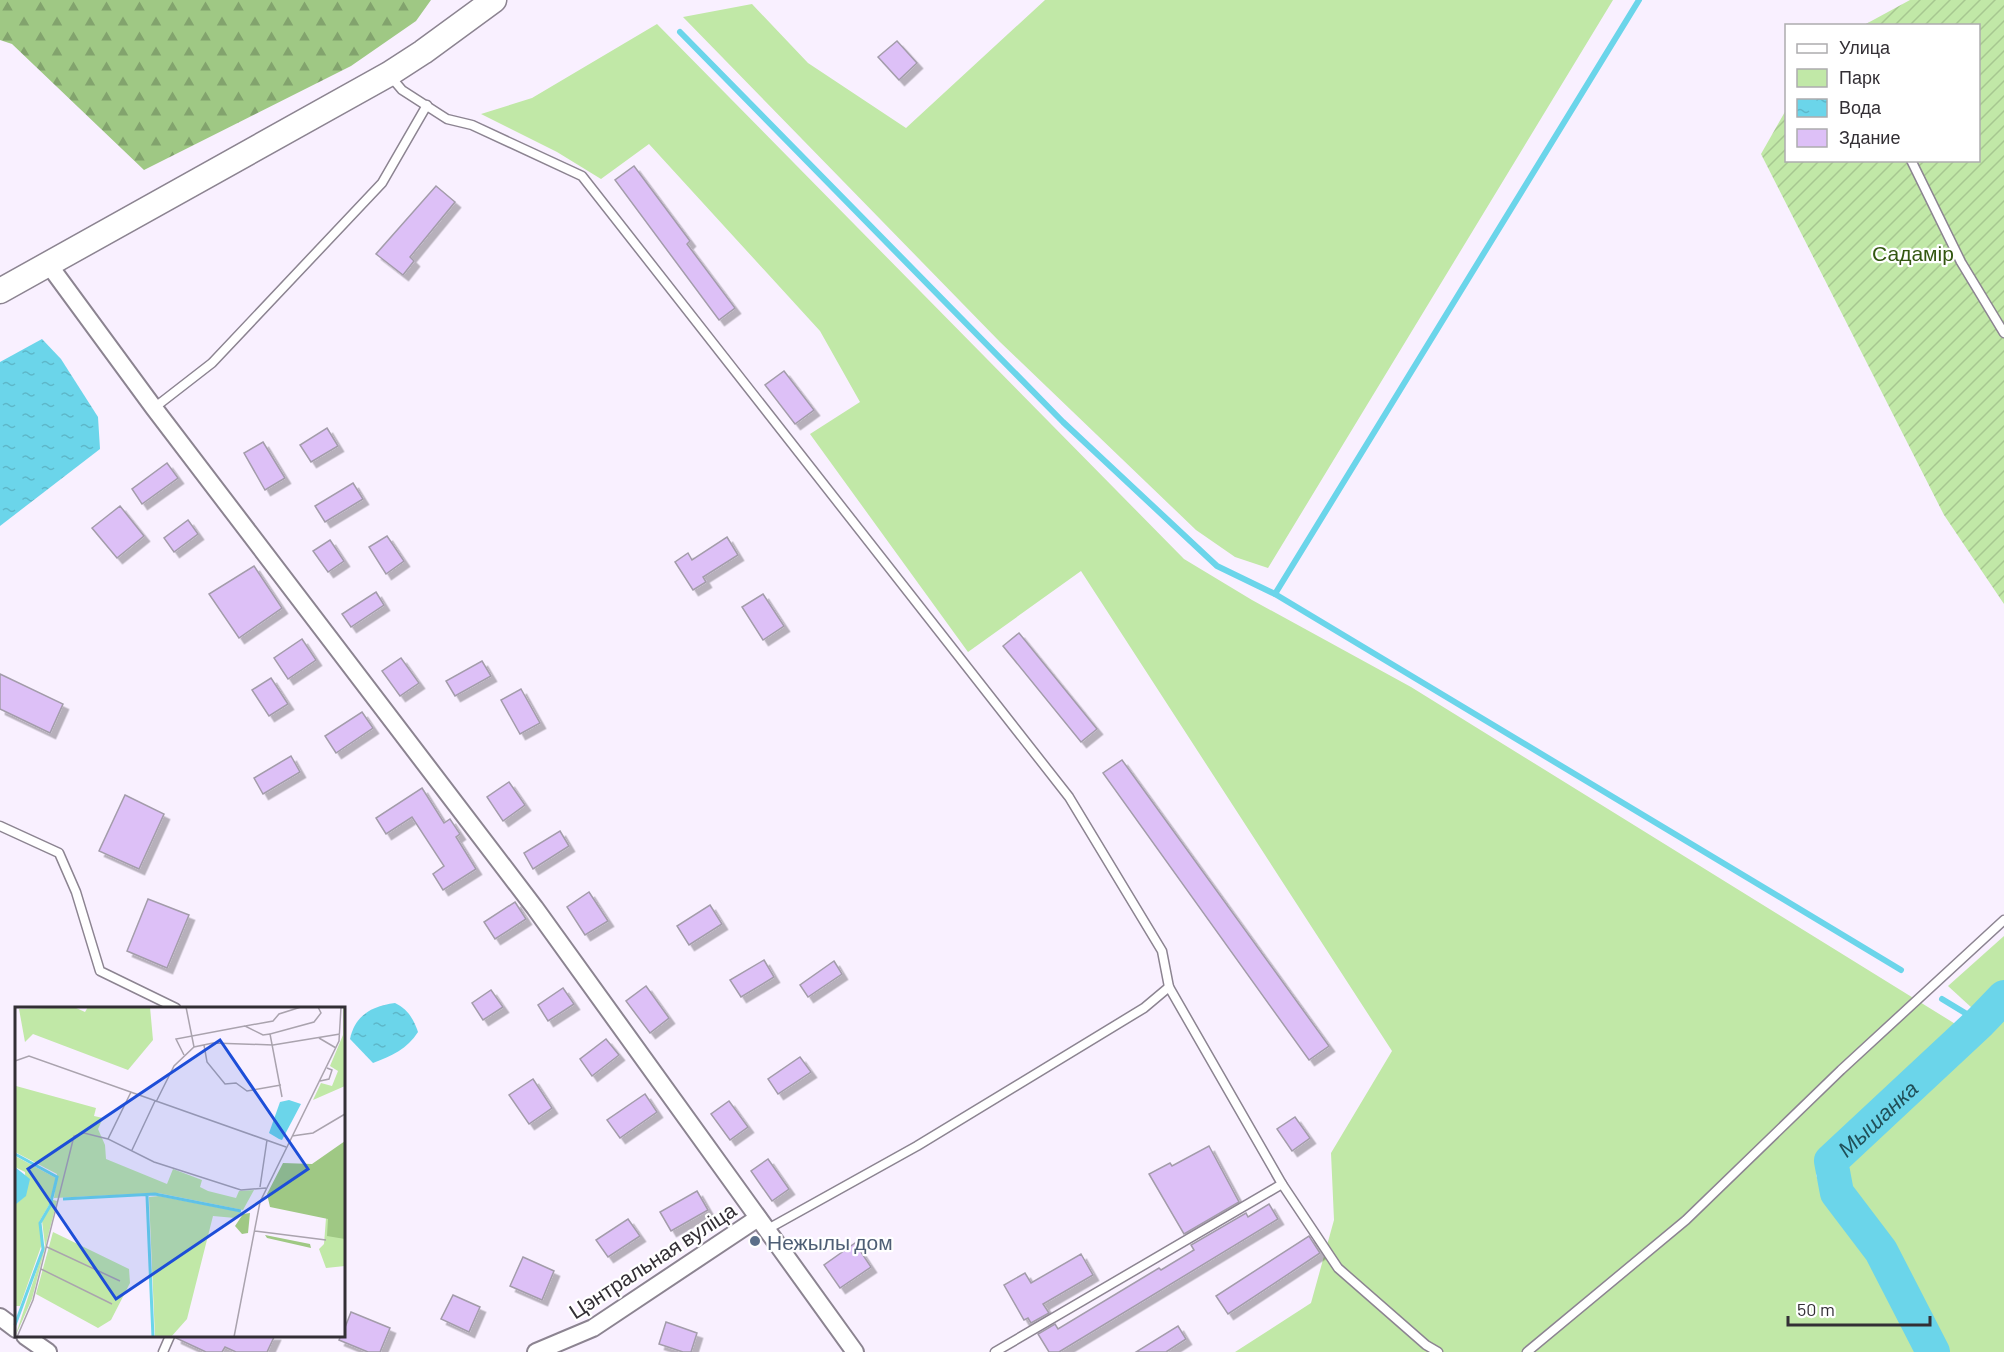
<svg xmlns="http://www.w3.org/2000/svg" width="2004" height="1352" viewBox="0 0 2004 1352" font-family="Barlow,sans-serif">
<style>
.green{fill:#c1e8a7}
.forest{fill:url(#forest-firs)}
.garden{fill:url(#garden-furrows)}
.water{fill:url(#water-ripples)}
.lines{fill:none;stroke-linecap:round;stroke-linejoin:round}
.stream{stroke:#6bd5ea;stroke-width:6}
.river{stroke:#6bd5ea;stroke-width:34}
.building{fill:#ddc0f7;stroke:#a39caa;stroke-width:1.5;filter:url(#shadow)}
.lane-casing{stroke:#8c8491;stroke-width:11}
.street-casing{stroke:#8c8491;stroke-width:20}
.secondary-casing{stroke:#8c8491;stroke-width:27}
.lane{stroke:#fff;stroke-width:8}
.street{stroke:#fff;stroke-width:16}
.secondary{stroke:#fff;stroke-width:24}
.service-dot{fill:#5c6f8a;stroke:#fff;stroke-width:2}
.labels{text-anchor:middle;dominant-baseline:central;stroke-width:4.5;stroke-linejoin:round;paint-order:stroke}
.park-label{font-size:21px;fill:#335711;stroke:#fff}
.service-label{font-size:21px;fill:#4e5e75;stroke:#fff;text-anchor:start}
.street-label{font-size:21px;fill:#332f35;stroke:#fff}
.water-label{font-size:22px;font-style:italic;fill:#215059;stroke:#fff}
.inset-river{fill:none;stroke:#6bd5ea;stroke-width:3}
.inset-road{fill:none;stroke:#aaa3ae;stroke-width:1.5}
.view{fill:#1d4ed8;fill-opacity:0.15;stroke:#1d4ed8;stroke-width:3}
.inset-edge{fill:none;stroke:#332f35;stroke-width:3}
</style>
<defs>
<pattern id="forest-firs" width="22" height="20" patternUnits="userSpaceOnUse" patternTransform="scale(1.5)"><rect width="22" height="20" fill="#9fc884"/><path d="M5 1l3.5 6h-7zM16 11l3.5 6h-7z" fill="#82a36d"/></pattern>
<pattern id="garden-furrows" width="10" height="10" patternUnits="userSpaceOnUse" patternTransform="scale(1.5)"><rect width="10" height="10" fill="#c1e8a7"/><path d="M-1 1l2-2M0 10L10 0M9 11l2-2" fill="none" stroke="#a6c790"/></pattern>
<pattern id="water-ripples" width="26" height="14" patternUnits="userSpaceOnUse" patternTransform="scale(1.5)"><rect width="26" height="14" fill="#6bd5ea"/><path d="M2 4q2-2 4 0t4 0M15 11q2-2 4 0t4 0" fill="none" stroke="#5db7c9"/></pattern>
<filter id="shadow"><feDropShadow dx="5.5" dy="5.5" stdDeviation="0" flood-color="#0004"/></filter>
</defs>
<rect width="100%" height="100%" fill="#f9f0ff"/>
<!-- green -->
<g class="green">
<path d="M 1045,0 L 1613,0 L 1268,568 L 1235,557 L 1196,530 L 1000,342 L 683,17 L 752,4 L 808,63 L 906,128 Z"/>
<path d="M 657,24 L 1184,559 L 1252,600 L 1411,687 L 1957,1025 L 1822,1148 L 1816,1175 L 1827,1205 L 1859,1244 L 1916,1352 L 1235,1352 L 1311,1303 L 1334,1220 L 1331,1153 L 1392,1051 L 1081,571 L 968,652 L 810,434 L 860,402 L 820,331 L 649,144 L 601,179 L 557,152 L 481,114 L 532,98 Z"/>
<path d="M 2004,936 L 2004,981 L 1983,1001 L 1972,1008 L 1948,986 Z"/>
<path d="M 2004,1011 L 2004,1352 L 1947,1352 L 1904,1272 L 1871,1226 L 1846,1183 L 1844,1165 L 1850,1155 Z"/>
</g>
<!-- forest -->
<path class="forest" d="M 0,0 L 431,0 L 416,21 L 351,66 L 144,170 L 12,44 L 0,40 Z"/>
<!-- garden -->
<path class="garden" d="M 1910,0 L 2004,0 L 2004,604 L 1944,515 L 1761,154 L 1786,110 L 1786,160 L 1978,160 L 1978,26 L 1864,25 Z"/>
<!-- water -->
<g class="water">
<path d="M 42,339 L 61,359 L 98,417 L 100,449 L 0,526 L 0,362 Z"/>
<path d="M 395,1003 C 408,1009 414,1020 418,1032 C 407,1049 392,1056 373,1063 L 350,1039 C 355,1015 372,1006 395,1003 Z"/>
</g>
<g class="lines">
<!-- stream -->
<g class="stream">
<path d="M 680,32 L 1063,422 L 1217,566 L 1275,594 L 1901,970"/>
<path d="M 1275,594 L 1639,0"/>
<path d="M 1942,999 L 1980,1022"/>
</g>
<!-- river -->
<path class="river" id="s1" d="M 1933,1352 L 1881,1251 L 1837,1193 L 1831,1161 L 1980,1022 L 2004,997"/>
</g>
<!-- building -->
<g class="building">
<path d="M 897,41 L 917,63 L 899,80 L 878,57 Z"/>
<path d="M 634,166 L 690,241 L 687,244 L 735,308 L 719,320 L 615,180 Z"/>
<path d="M 436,186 L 455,202 L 410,257 L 414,261 L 403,275 L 376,254 Z"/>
<path d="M 784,371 L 814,410 L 795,424 L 765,385 Z"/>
<path d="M 327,428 L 338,446 L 311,462 L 300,445 Z"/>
<path d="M 263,442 L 285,478 L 265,490 L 244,453 Z"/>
<path d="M 167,463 L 178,478 L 142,504 L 132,489 Z"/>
<path d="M 353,483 L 363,499 L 325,522 L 315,506 Z"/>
<path d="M 120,506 L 144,536 L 117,558 L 92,528 Z"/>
<path d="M 188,520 L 198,534 L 174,552 L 164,538 Z"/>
<path d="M 387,536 L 404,561 L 386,574 L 369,547 Z"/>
<path d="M 727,537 L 738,555 L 703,577 L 706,582 L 693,590 L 675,562 L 688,553 L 692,560 Z"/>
<path d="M 330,540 L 344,561 L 328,572 L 313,551 Z"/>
<path d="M 254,566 L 282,608 L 239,638 L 209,594 Z"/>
<path d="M 376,592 L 384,605 L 351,627 L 342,614 Z"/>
<path d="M 763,594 L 784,626 L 763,640 L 742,607 Z"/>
<path d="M 1019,633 L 1097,729 L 1081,742 L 1003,646 Z"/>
<path d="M 302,639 L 316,660 L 288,679 L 274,658 Z"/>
<path d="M 401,658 L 419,683 L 400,696 L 382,671 Z"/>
<path d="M 482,661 L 491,676 L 455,696 L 446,681 Z"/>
<path d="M 0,674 L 63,704 L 50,733 L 0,709 Z"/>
<path d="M 271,678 L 288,704 L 269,716 L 252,690 Z"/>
<path d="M 521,689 L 540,723 L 520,734 L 501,700 Z"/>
<path d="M 362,712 L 373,728 L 336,753 L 325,736 Z"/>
<path d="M 291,756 L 300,772 L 263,794 L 254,778 Z"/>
<path d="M 1122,760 L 1329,1046 L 1309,1060 L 1103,773 Z"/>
<path d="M 509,782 L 525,805 L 503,821 L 487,797 Z"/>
<path d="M 422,788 L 444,823 L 450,819 L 460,834 L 456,837 L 476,869 L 443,890 L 433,874 L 444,866 L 412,817 L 386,834 L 376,818 Z"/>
<path d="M 125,795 L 164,814 L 139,869 L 99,851 Z"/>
<path d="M 560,831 L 569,846 L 533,869 L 524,853 Z"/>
<path d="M 589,892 L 608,921 L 585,935 L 567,907 Z"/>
<path d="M 148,899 L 189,915 L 167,968 L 127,951 Z"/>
<path d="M 515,902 L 526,919 L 495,939 L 484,922 Z"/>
<path d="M 710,905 L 722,924 L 689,945 L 677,926 Z"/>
<path d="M 764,960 L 774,977 L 741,997 L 730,980 Z"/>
<path d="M 834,961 L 842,974 L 808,997 L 800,985 Z"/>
<path d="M 646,986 L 669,1018 L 650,1033 L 626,1001 Z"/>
<path d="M 563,988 L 574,1004 L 548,1021 L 538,1005 Z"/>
<path d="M 491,990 L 503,1007 L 483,1020 L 472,1003 Z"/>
<path d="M 606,1039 L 619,1055 L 592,1076 L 580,1059 Z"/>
<path d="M 800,1057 L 811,1072 L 778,1094 L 768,1079 Z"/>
<path d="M 533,1079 L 552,1108 L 529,1124 L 509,1095 Z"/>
<path d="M 645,1094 L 657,1112 L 620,1138 L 607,1120 Z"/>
<path d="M 729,1101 L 748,1127 L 730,1140 L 711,1114 Z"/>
<path d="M 1295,1117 L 1310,1138 L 1292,1151 L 1277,1129 Z"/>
<path d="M 1209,1146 L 1239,1202 L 1184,1234 L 1149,1174 L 1170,1163 L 1172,1166 Z"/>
<path d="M 768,1159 L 789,1189 L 772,1201 L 751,1171 Z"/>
<path d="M 697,1191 L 708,1210 L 671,1231 L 660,1212 Z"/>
<path d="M 1269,1204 L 1278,1219 L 1059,1352 L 1049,1352 L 1038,1334 L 1055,1324 L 1058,1329 L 1159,1268 L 1161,1270 L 1194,1250 L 1191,1245 L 1246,1213 L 1248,1217 Z"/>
<path d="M 628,1219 L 640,1236 L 608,1257 L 596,1240 Z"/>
<path d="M 1309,1236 L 1320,1253 L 1228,1314 L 1216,1296 Z"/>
<path d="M 855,1243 L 871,1267 L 840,1288 L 824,1265 Z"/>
<path d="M 1081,1254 L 1093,1275 L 1043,1304 L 1049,1313 L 1031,1323 L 1028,1318 L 1024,1320 L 1004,1285 L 1025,1273 L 1031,1283 Z"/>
<path d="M 523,1257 L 554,1271 L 542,1300 L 510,1286 Z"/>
<path d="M 453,1295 L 480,1307 L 469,1332 L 441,1319 Z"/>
<path d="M 351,1312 L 390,1328 L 380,1352 L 368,1352 L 339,1340 L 341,1335 L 344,1335 L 344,1330 Z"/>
<path d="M 666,1322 L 697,1333 L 691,1352 L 683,1352 L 659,1344 Z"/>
<path d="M 1178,1326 L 1186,1339 L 1166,1352 L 1136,1352 Z"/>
<path d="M 176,1335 L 275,1335 L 267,1352 L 236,1352 L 225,1347 L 222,1352 L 206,1352 L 176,1338 Z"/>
</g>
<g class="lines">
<!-- lane casing -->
<g class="lane-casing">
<g id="lane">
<path d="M 391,77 L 402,90 L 447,119 L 472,125 L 582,176 L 1069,797 L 1162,951 L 1169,987 L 1282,1184 L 995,1352"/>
<path d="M 1911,160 L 1961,262 L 2004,333"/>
<path d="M 154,408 L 212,363 L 382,183 L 427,105"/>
<path d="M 0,826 L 59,853 L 76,892 L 100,971 L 176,1008"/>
<path d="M 1282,1184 L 1338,1268 L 1426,1345 L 1438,1352"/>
<path d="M 766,1230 L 917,1146 L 1144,1008 L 1169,987"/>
<path d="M 163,1352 L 170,1336"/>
<path d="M 1527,1352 L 1686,1220 L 1841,1070 L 2004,920"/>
</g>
</g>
<!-- street casing -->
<g class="street-casing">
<g id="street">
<path d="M 49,265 L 154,408 L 535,908 L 855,1352"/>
<path d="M 0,1317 L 16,1329"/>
<path d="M 25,1336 L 48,1352"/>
<path d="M 536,1352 L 593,1328 L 758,1218"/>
</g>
</g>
<!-- secondary casing -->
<g class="secondary-casing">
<path id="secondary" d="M 0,291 L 389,74 L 423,52 L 494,0"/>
</g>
<!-- lane -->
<use href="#lane" class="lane"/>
<!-- street -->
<use href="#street" class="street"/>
<!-- secondary -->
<use href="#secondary" class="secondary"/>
</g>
<!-- markers -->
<circle class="service-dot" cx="755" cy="1241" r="6"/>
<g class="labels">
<!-- park labels -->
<g class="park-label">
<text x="1913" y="252">Садамір</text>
</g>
<!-- service labels -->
<g class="service-label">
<text x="767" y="1241">Нежылы дом</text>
</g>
<!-- street labels -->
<g class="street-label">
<text transform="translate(652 1260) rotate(-33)">Цэнтральная вуліца</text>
</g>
<!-- water labels -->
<g class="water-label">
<text stroke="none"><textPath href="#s1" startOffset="282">Мышанка</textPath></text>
</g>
</g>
<!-- overview -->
<g transform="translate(15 1007)">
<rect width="330" height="330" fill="#f9f0ff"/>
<path d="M 328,0 L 330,0 L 330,79 L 298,93 L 306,76 L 317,79 L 323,64 L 315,59 L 328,28 ZM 1,79 L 81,101 L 79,109 L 88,111 L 83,122 L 90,138 L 91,152 L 152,177 L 158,162 L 187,173 L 185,180 L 193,184 L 221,191 L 224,184 L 239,183 L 228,203 L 143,186 L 39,191 L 42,167 L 0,145 ZM 330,135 L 330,259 L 311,261 L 304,242 L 309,237 L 311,211 L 302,195 ZM 0,149 L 41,171 L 34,198 L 24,215 L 28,234 L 5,299 L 0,299 L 0,198 L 11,188 L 10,165 L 0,160 ZM 144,189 L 226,205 L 220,211 L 198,209 L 172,312 L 156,330 L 140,330 L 134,190 ZM 38,193 L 42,194 L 17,292 L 0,330 L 30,238 L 27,214 Z" fill="#c1e8a7"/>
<path d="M 330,134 L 330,232 L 312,229 L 313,212 L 255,200 L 252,187 L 268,156 L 297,157 ZM 235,206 L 233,226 L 227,227 L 220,219 L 228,207 ZM 250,228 L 295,237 L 296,241 L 252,231 Z" fill="#9fc884"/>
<path d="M 59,0 L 70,5 L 73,0 L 135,0 L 138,33 L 113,63 L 18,27 L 10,35 L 4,2 ZM 38,225 L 114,262 L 115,276 L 96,313 L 83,321 L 21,287 Z" fill="#c1e8a7"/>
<path d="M 274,93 L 286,97 L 267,133 L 264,132 L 254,126 L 265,95 ZM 0,160 L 15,172 L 11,189 L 0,198 Z" fill="#6bd5ea"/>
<path class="inset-river" d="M 0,147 L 42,170 L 35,199 L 25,216 L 28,242 L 0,318M 132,189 L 138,330M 48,192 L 140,187 L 226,204"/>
<path class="inset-road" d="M 171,0 L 179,40M 255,27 L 248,28 L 230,19 L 258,14 L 264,7 L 286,0M 304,31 L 321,41M 189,38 L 192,55 L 210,77 L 221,76 L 232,84 L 266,78M 169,48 L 161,32 L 230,19M 0,54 L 14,49 L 271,140M 305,74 L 314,72 L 317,63 L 312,61M 116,85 L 93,132 L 139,155 L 226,183 L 251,181M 267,90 L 255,27 L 299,15 L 306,6 L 303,0M 141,95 L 159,59 L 179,40 L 198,36 L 258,38 L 325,27M 277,129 L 298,126 L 330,107M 117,143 L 140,94M 245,180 L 252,133M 240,224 L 311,233M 32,240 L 105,274M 26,262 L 97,297M 2,330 L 18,293 L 59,129 L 69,126 L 93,132M 219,330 L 245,195 L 324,34 L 326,0"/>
<path class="view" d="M 205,33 L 293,162 L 101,292 L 13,162 Z"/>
<rect width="330" height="330" class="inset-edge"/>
</g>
<!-- legend -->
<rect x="1785" y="24" width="195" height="138" fill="#ffffff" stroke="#adacae" stroke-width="1.5"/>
<rect x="1797" y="44" width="30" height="9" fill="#ffffff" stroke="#adacae" stroke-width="1.5"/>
<text x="1839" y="54" font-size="18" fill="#332f35">Улица</text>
<rect x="1797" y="69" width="30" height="18" fill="#c1e8a7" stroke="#adacae" stroke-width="1.5"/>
<text x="1839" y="84" font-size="18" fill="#332f35">Парк</text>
<rect x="1797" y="99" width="30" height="18" fill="url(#water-ripples)" stroke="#adacae" stroke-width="1.5"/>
<text x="1839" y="114" font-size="18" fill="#332f35">Вода</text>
<rect x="1797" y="129" width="30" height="18" fill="#ddc0f7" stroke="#adacae" stroke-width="1.5"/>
<text x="1839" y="144" font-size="18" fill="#332f35">Здание</text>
<!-- scale -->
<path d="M1788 1316v9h142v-9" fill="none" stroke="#332f35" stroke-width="3"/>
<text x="1797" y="1316" font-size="18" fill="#332f35" stroke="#ffffff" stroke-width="4.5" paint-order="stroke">50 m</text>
</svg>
